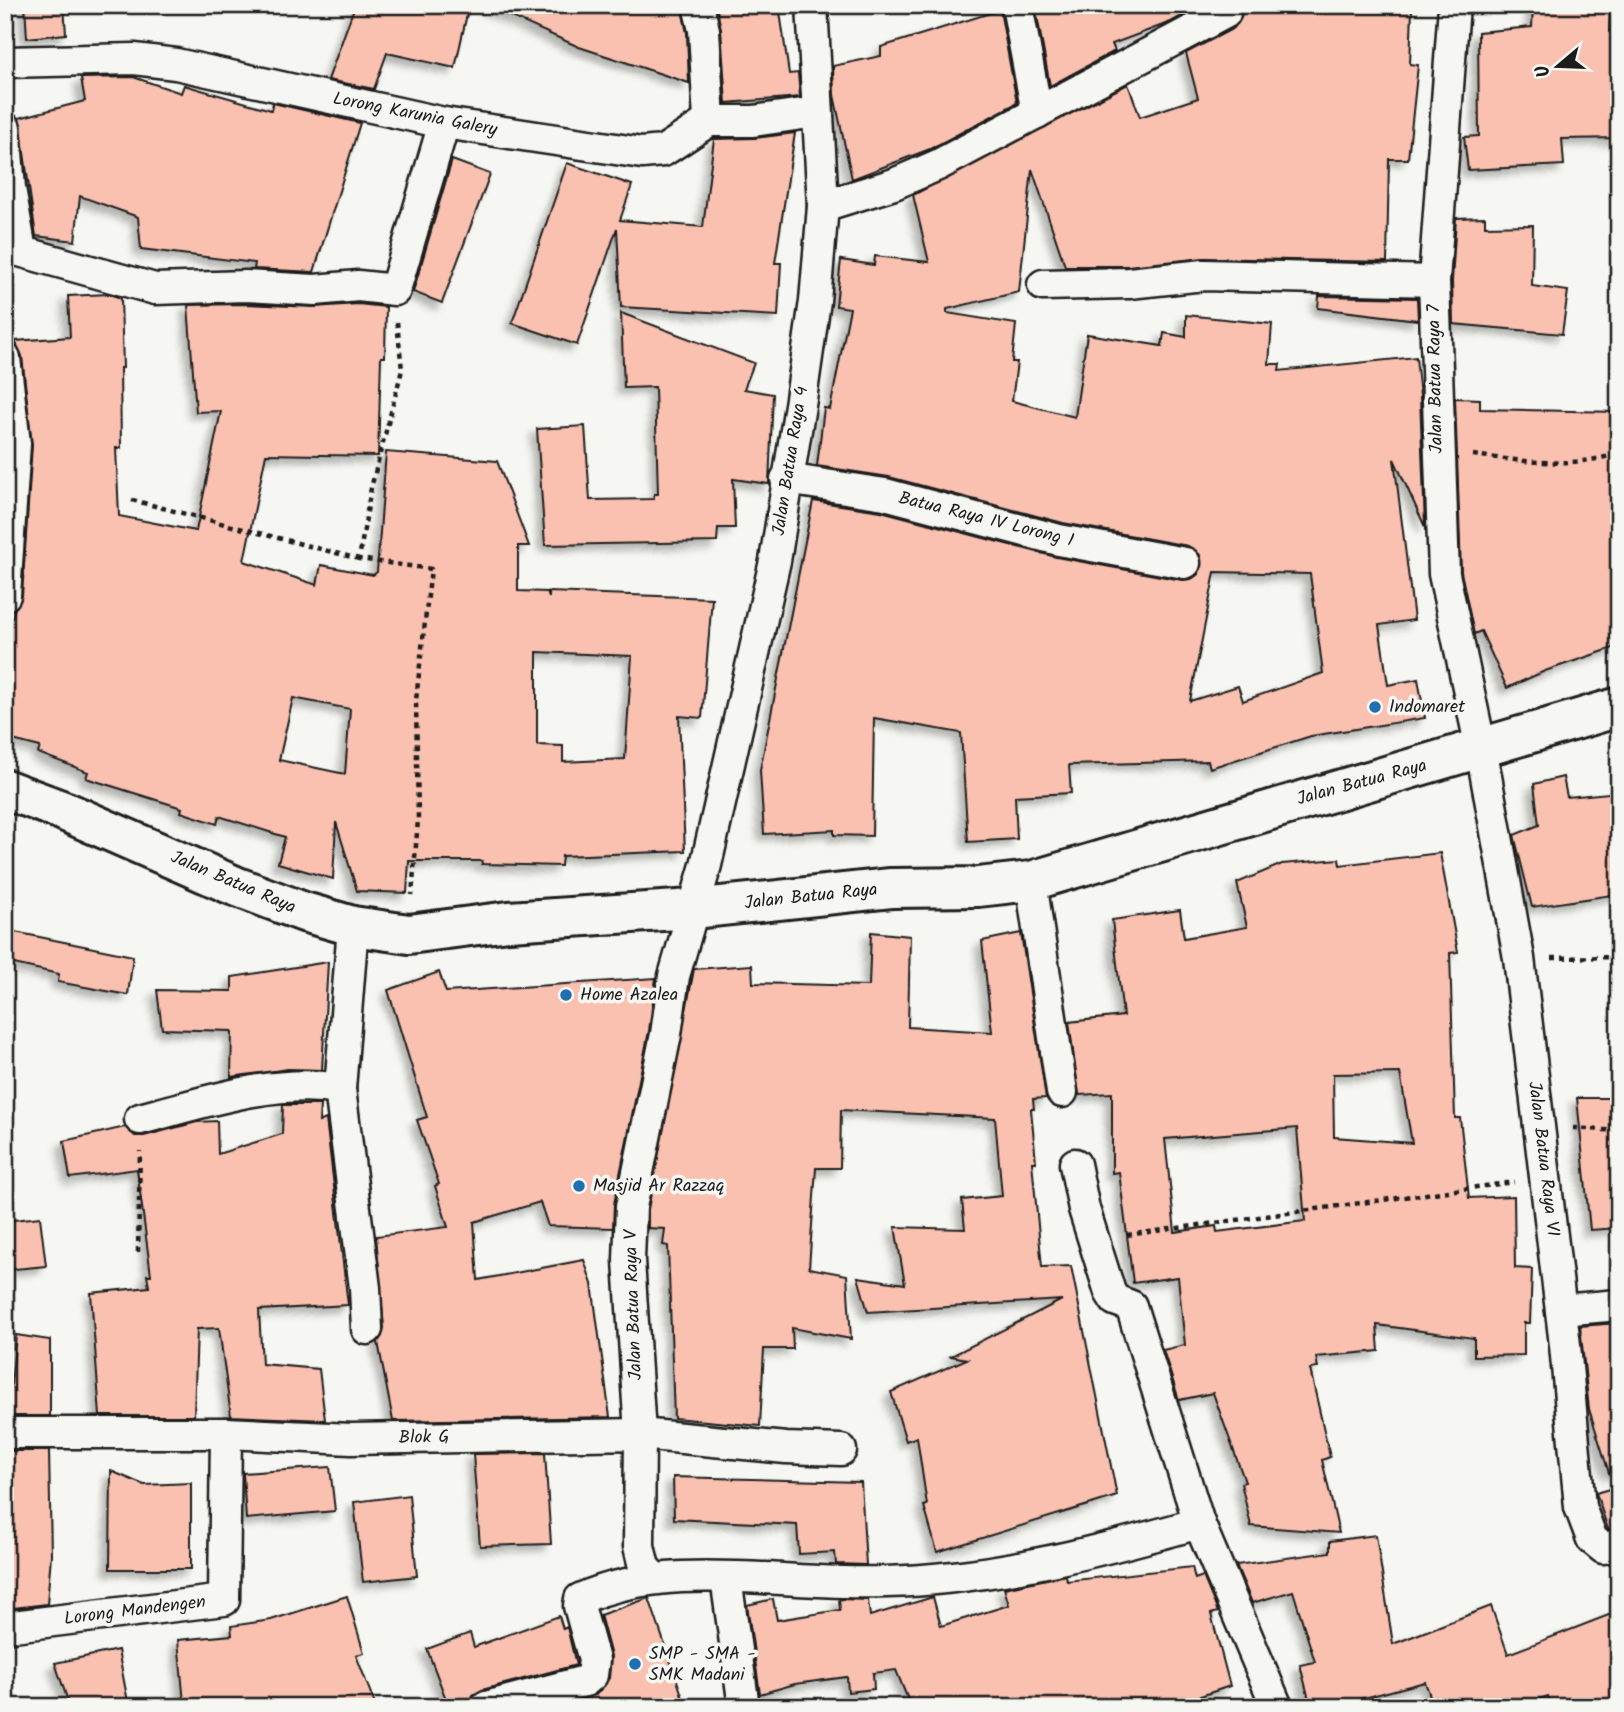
<svg xmlns="http://www.w3.org/2000/svg" width="1624" height="1712" viewBox="0 0 1624 1712" font-family="Kalam,sans-serif">
<style>
.building{fill:#fac1b1;stroke:#1c1c1c;stroke-width:2;fill-rule:evenodd;filter:url(#shadow)}
.lines{fill:none;stroke-linecap:round;stroke-linejoin:round}
.street-casing{stroke:#1c1c1c;stroke-width:35}
.secondary-casing{stroke:#1c1c1c;stroke-width:44}
.path{stroke:#1c1c1c;stroke-width:4.5;stroke-dasharray:5 5;stroke-linecap:butt}
.street{stroke:#f6f6f2;stroke-width:30}
.secondary{stroke:#f6f6f2;stroke-width:38}
.poi-dot{fill:#1f6fb2;stroke:#f6f6f2;stroke-width:2.5}
.labels{text-anchor:middle;dominant-baseline:central;stroke-width:7;stroke-linejoin:round;paint-order:stroke}
.street-label{font-size:18px;fill:#1c1c1c;stroke:#f6f6f2}
.poi-label{font-size:18px;fill:#1c1c1c;stroke:#f6f6f2;text-anchor:start}
</style>
<defs>
<filter id="shadow"><feDropShadow dx="-6" dy="6" stdDeviation="3.5" flood-color="#0004"/></filter>
</defs>
<rect width="100%" height="100%" fill="#f6f6f2"/>
<filter id="ink" filterUnits="userSpaceOnUse"><feTurbulence type="fractalNoise" baseFrequency=".0143" numOctaves="2"/><feDisplacementMap in="SourceGraphic" scale="14" xChannelSelector="R" yChannelSelector="G"/><feConvolveMatrix kernelMatrix="1 2 1 2 8 2 1 2 1" color-interpolation-filters="sRGB"/></filter>
<g filter="url(#ink)">
<!-- building -->
<g class="building">
<path d="M 25,5 L 64,5 L 66,34 L 27,38 Z"/>
<path d="M 355,5 L 469,5 L 455,68 L 387,53 L 374,89 L 328,80 Z"/>
<path d="M 485,5 L 681,5 L 687,33 L 689,83 L 579,47 Z"/>
<path d="M 716,5 L 779,5 L 789,74 L 798,73 L 800,97 L 726,103 L 721,29 Z"/>
<path d="M 1035,5 L 1202,5 L 1171,22 L 1112,44 L 1115,51 L 1050,86 Z"/>
<path d="M 1241,5 L 1412,10 L 1410,64 L 1418,65 L 1408,159 L 1389,159 L 1387,262 L 1204,258 L 1128,266 L 1065,266 L 1032,169 L 1019,292 L 947,309 L 947,313 L 1016,324 L 1012,362 L 1017,362 L 1012,401 L 1075,417 L 1087,334 L 1162,346 L 1164,333 L 1186,337 L 1186,315 L 1272,324 L 1269,364 L 1280,364 L 1279,371 L 1416,357 L 1420,396 L 1425,527 L 1394,459 L 1414,620 L 1379,625 L 1388,685 L 1418,679 L 1425,718 L 1311,736 L 1210,768 L 1208,761 L 1069,765 L 1071,793 L 1015,796 L 1017,839 L 968,842 L 961,733 L 874,718 L 872,836 L 834,835 L 834,830 L 764,834 L 760,770 L 813,501 L 881,511 L 1056,557 L 1182,580 L 1191,579 L 1199,574 L 1201,556 L 1188,546 L 1063,523 L 889,477 L 817,466 L 824,408 L 830,409 L 850,308 L 836,306 L 841,260 L 874,265 L 875,256 L 929,262 L 913,195 L 1128,84 L 1140,117 L 1198,98 L 1186,53 L 1234,28 L 1242,14 ZM 1215,572 L 1310,574 L 1323,673 L 1243,701 L 1238,686 L 1190,701 Z"/>
<path d="M 1533,5 L 1610,5 L 1609,32 L 1619,31 L 1619,138 L 1562,139 L 1564,165 L 1468,170 L 1464,137 L 1479,136 L 1478,32 L 1532,27 Z"/>
<path d="M 1000,10 L 1017,103 L 930,149 L 852,179 L 834,95 L 833,66 L 881,56 L 881,47 Z"/>
<path d="M 133,77 L 181,93 L 184,85 L 271,110 L 273,103 L 360,123 L 314,272 L 254,269 L 255,263 L 141,249 L 138,217 L 80,196 L 75,241 L 36,236 L 19,118 L 85,101 L 81,78 Z"/>
<path d="M 795,133 L 775,263 L 781,263 L 778,316 L 621,307 L 617,228 L 577,345 L 512,323 L 567,163 L 632,185 L 620,220 L 703,227 L 714,139 L 755,138 Z"/>
<path d="M 452,160 L 490,174 L 442,303 L 413,292 Z"/>
<path d="M 1485,217 L 1485,226 L 1533,225 L 1532,286 L 1568,291 L 1562,334 L 1453,324 L 1452,281 L 1456,218 Z"/>
<path d="M 109,294 L 121,298 L 123,368 L 120,368 L 121,448 L 116,448 L 119,516 L 196,531 L 221,411 L 196,412 L 188,305 L 245,304 L 314,307 L 358,304 L 386,307 L 385,357 L 381,357 L 378,456 L 266,454 L 244,561 L 317,585 L 321,565 L 373,575 L 377,572 L 386,452 L 497,461 L 529,546 L 518,546 L 518,591 L 547,592 L 549,598 L 549,592 L 712,598 L 702,718 L 679,716 L 685,851 L 562,856 L 561,866 L 482,864 L 482,861 L 409,861 L 407,893 L 357,891 L 336,822 L 333,879 L 278,863 L 285,837 L 219,816 L 217,824 L 181,812 L 182,808 L 86,778 L 88,772 L 38,753 L 40,747 L 5,738 L 5,644 L 14,610 L 22,596 L 32,445 L 22,356 L 15,341 L 70,337 L 68,296 ZM 537,652 L 632,656 L 625,759 L 563,762 L 563,746 L 537,745 ZM 293,698 L 350,709 L 345,774 L 279,760 Z"/>
<path d="M 1319,296 L 1417,298 L 1418,320 L 1318,308 Z"/>
<path d="M 621,313 L 754,363 L 744,389 L 773,394 L 769,484 L 733,479 L 735,528 L 718,528 L 717,542 L 545,545 L 537,429 L 585,426 L 590,500 L 654,499 L 654,494 L 658,494 L 655,387 L 624,388 Z"/>
<path d="M 1455,398 L 1480,399 L 1480,409 L 1619,412 L 1619,646 L 1545,671 L 1507,688 L 1481,631 L 1474,634 L 1461,572 Z"/>
<path d="M 1563,777 L 1567,797 L 1619,792 L 1619,894 L 1532,907 L 1514,835 L 1539,825 L 1534,784 Z"/>
<path d="M 1440,853 L 1458,952 L 1450,953 L 1455,1118 L 1460,1118 L 1469,1198 L 1514,1196 L 1515,1268 L 1532,1269 L 1530,1323 L 1524,1323 L 1524,1355 L 1474,1356 L 1474,1338 L 1377,1325 L 1379,1351 L 1316,1357 L 1318,1368 L 1310,1369 L 1330,1457 L 1322,1460 L 1339,1533 L 1251,1526 L 1241,1483 L 1245,1482 L 1213,1393 L 1179,1400 L 1163,1350 L 1185,1345 L 1178,1277 L 1133,1283 L 1119,1172 L 1112,1173 L 1112,1093 L 1079,1095 L 1069,1022 L 1123,1016 L 1112,920 L 1180,910 L 1184,938 L 1247,927 L 1237,883 L 1282,864 L 1339,859 L 1340,865 ZM 1400,1073 L 1412,1143 L 1334,1137 L 1333,1074 ZM 1297,1128 L 1305,1221 L 1217,1232 L 1216,1226 L 1175,1232 L 1165,1139 Z"/>
<path d="M 5,930 L 133,956 L 128,995 L 58,982 L 59,974 L 5,962 Z"/>
<path d="M 871,932 L 910,936 L 908,1027 L 992,1032 L 982,941 L 1021,933 L 1046,1098 L 1033,1099 L 1034,1109 L 1031,1109 L 1036,1162 L 1032,1162 L 1042,1267 L 1071,1266 L 1117,1496 L 937,1552 L 924,1506 L 927,1505 L 917,1437 L 906,1441 L 891,1392 L 967,1359 L 951,1356 L 1062,1300 L 868,1312 L 858,1277 L 905,1284 L 895,1227 L 965,1229 L 962,1200 L 1002,1196 L 995,1118 L 841,1110 L 840,1168 L 816,1168 L 809,1268 L 847,1275 L 851,1339 L 792,1328 L 793,1349 L 764,1349 L 760,1426 L 674,1418 L 668,1246 L 663,1245 L 665,1229 L 648,1228 L 648,1209 L 694,969 L 752,965 L 753,983 L 869,986 Z"/>
<path d="M 328,962 L 322,1070 L 288,1069 L 231,1077 L 232,1031 L 162,1029 L 157,990 L 232,991 L 232,977 Z"/>
<path d="M 439,972 L 446,992 L 656,978 L 649,1031 L 614,1204 L 613,1228 L 548,1226 L 540,1202 L 474,1222 L 478,1280 L 584,1260 L 592,1284 L 610,1417 L 393,1421 L 378,1342 L 384,1328 L 376,1236 L 448,1227 L 435,1186 L 439,1184 L 417,1120 L 427,1117 L 388,990 Z"/>
<path d="M 1577,1098 L 1619,1098 L 1619,1228 L 1590,1230 Z"/>
<path d="M 283,1105 L 320,1105 L 319,1122 L 326,1119 L 348,1305 L 259,1310 L 262,1364 L 319,1369 L 325,1420 L 231,1416 L 219,1328 L 197,1329 L 194,1416 L 100,1416 L 91,1293 L 149,1287 L 147,1275 L 151,1275 L 137,1169 L 70,1178 L 64,1141 L 125,1127 L 135,1136 L 144,1136 L 197,1122 L 217,1121 L 218,1154 L 282,1134 Z"/>
<path d="M 40,1217 L 46,1266 L 5,1270 L 5,1221 Z"/>
<path d="M 1618,1323 L 1619,1472 L 1609,1473 L 1589,1409 L 1580,1326 Z"/>
<path d="M 16,1335 L 50,1340 L 50,1416 L 8,1416 Z"/>
<path d="M 10,1451 L 49,1451 L 51,1555 L 47,1604 L 5,1609 Z"/>
<path d="M 545,1453 L 551,1544 L 480,1546 L 473,1454 Z"/>
<path d="M 330,1467 L 335,1511 L 246,1519 L 243,1473 Z"/>
<path d="M 111,1471 L 144,1485 L 191,1483 L 191,1569 L 110,1569 Z"/>
<path d="M 673,1477 L 861,1482 L 866,1565 L 836,1564 L 835,1552 L 799,1554 L 797,1525 L 674,1519 Z"/>
<path d="M 1619,1486 L 1619,1528 L 1608,1529 L 1596,1493 Z"/>
<path d="M 409,1495 L 417,1576 L 363,1582 L 354,1502 Z"/>
<path d="M 1376,1535 L 1393,1644 L 1491,1606 L 1508,1654 L 1619,1611 L 1619,1707 L 1551,1707 L 1548,1696 L 1516,1707 L 1434,1707 L 1425,1682 L 1330,1707 L 1311,1707 L 1300,1665 L 1315,1662 L 1293,1591 L 1252,1603 L 1236,1565 L 1330,1552 L 1330,1541 Z"/>
<path d="M 1192,1567 L 1195,1579 L 1203,1576 L 1218,1612 L 1211,1614 L 1230,1686 L 1168,1707 L 911,1707 L 896,1670 L 873,1673 L 874,1689 L 848,1692 L 847,1677 L 795,1684 L 760,1694 L 747,1605 L 773,1599 L 777,1620 L 840,1610 L 839,1599 L 868,1600 L 870,1616 L 933,1597 L 941,1626 L 1009,1605 L 1004,1588 L 1066,1575 L 1067,1581 Z"/>
<path d="M 347,1596 L 364,1653 L 356,1655 L 376,1707 L 263,1707 L 260,1700 L 184,1703 L 178,1640 L 232,1635 L 231,1626 L 271,1620 Z"/>
<path d="M 649,1598 L 686,1707 L 556,1707 L 596,1695 L 609,1678 L 611,1656 L 600,1615 Z"/>
<path d="M 559,1616 L 563,1629 L 567,1627 L 576,1665 L 482,1690 L 473,1695 L 469,1707 L 449,1707 L 427,1649 L 470,1633 L 474,1647 Z"/>
<path d="M 118,1650 L 129,1707 L 70,1707 L 55,1663 Z"/>
</g>
<g class="lines">
<!-- street casing -->
<g class="street-casing">
<g id="street">
<path d="M 698,5 L 704,30 L 709,121"/>
<path d="M 1017,5 L 1037,113"/>
<path d="M 1454,5 L 1434,281 L 1444,574 L 1481,749 L 1519,958 L 1565,1345 L 1580,1507 L 1592,1539 L 1603,1548 L 1619,1545"/>
<path d="M 5,62 L 134,59 L 176,64 L 444,123 L 642,153 L 663,151 L 709,121 L 753,121 L 817,112"/>
<path d="M 5,128 L 10,188 L 21,251"/>
<path d="M 823,206 L 894,184 L 938,165 L 1225,13"/>
<path d="M 5,247 L 155,289 L 245,286 L 315,290 L 358,286 L 395,290 L 444,123"/>
<path d="M 1043,285 L 1129,283 L 1204,275 L 1434,281"/>
<path d="M 5,358 L 15,444 L 5,595"/>
<path d="M 786,479 L 885,494 L 1059,540 L 1185,563"/>
<path d="M 1031,881 L 1062,1092"/>
<path d="M 353,926 L 340,1089 L 365,1288 L 367,1329"/>
<path d="M 140,1119 C 205,1102 273,1078 340,1089"/>
<path d="M 1075,1164 L 1084,1209 L 1110,1292 L 1115,1300 L 1131,1306 L 1199,1523 L 1277,1707"/>
<path d="M 1561,1310 L 1619,1305"/>
<path d="M 5,1433 L 226,1433 L 351,1439 L 640,1434 L 786,1448 L 841,1450"/>
<path d="M 653,1577 L 644,1567 L 639,1546 L 640,1434 L 629,1260 L 631,1207 L 666,1034 L 674,976 L 706,865 L 775,561 L 801,399 L 815,301 L 823,206 L 812,5"/>
<path d="M 726,1578 L 744,1707"/>
<path d="M 5,1627 L 224,1600 L 226,1433"/>
<path d="M 486,1707 L 585,1681 L 592,1675 L 594,1660 L 579,1606 L 580,1599 C 671,1558 789,1586 886,1582 C 993,1579 1097,1552 1199,1523"/>
</g>
</g>
<!-- secondary casing -->
<g class="secondary-casing">
<path id="secondary" d="M 5,789 L 64,811 L 235,886 L 304,912 L 353,926 L 409,934 L 509,921 L 693,909 L 891,888 L 978,887 L 1031,881 L 1619,707"/>
</g>
<!-- path -->
<g class="path">
<path d="M 397,322 L 402,370 L 371,488 L 359,559 L 431,569 L 416,700 L 418,820 L 412,895"/>
<path d="M 1473,455 C 1520,461 1573,469 1619,453"/>
<path d="M 132,500 L 359,559"/>
<path d="M 1552,958 L 1619,957"/>
<path d="M 1573,1128 L 1619,1131"/>
<path d="M 1127,1235 L 1514,1182"/>
<path d="M 138,1252 L 140,1151"/>
</g>
<!-- street -->
<use href="#street" class="street"/>
<!-- secondary -->
<use href="#secondary" class="secondary"/>
</g>
</g>
<!-- markers -->
<g class="poi-dot">
<circle cx="1375" cy="707" r="7"/>
<circle cx="566" cy="995" r="7"/>
<circle cx="579" cy="1186" r="7"/>
<circle cx="635" cy="1664" r="7"/>
</g>
<g class="labels">
<!-- street labels -->
<g class="street-label">
<text transform="translate(415 115) rotate(11)">Lorong Karunia Galery</text>
<text transform="translate(1436 379) rotate(-91)">Jalan Batua Raya 7</text>
<text transform="translate(791 461) rotate(-81)">Jalan Batua Raya 4</text>
<text transform="translate(986 520) rotate(14)">Batua Raya IV Lorong 1</text>
<text transform="translate(1362 783) rotate(-15)">Jalan Batua Raya</text>
<text transform="translate(233 883) rotate(23)">Jalan Batua Raya</text>
<text transform="translate(811 897) rotate(-6)">Jalan Batua Raya</text>
<text transform="translate(1543 1159) rotate(83)">Jalan Batua Raya VI</text>
<text transform="translate(634 1305) rotate(-92)">Jalan Batua Raya V</text>
<text transform="translate(424 1438) rotate(-1)">Blok G</text>
<text transform="translate(135 1611) rotate(-7)">Lorong Mandengen</text>
</g>
<!-- poi labels -->
<g class="poi-label">
<text x="1389" y="707">Indomaret</text>
<text x="580" y="995">Home Azalea</text>
<text x="593" y="1186">Masjid Ar Razzaq</text>
<text x="649" y="1654">SMP - SMA -<tspan x="649" dy="21">SMK Madani</tspan></text>
</g>
</g>
<!-- margin -->
<rect width="1624" height="1712" fill="none" stroke="#f6f6f2" stroke-width="28"/>
<rect x="14" y="14" width="1596" height="1684" fill="none" stroke="#1c1c1c" stroke-width="2.5" filter="url(#ink)"/>
<!-- north arrow -->
<g transform="translate(1558 66) rotate(251)" stroke="#f6f6f2" stroke-width="5" paint-order="stroke">
<path d="M0-5L12 26L0 18L-12 26Z" fill="#1c1c1c"/>
<text y="-10" font-size="19" font-weight="bold" text-anchor="middle" fill="#1c1c1c">U</text>
</g>
</svg>
